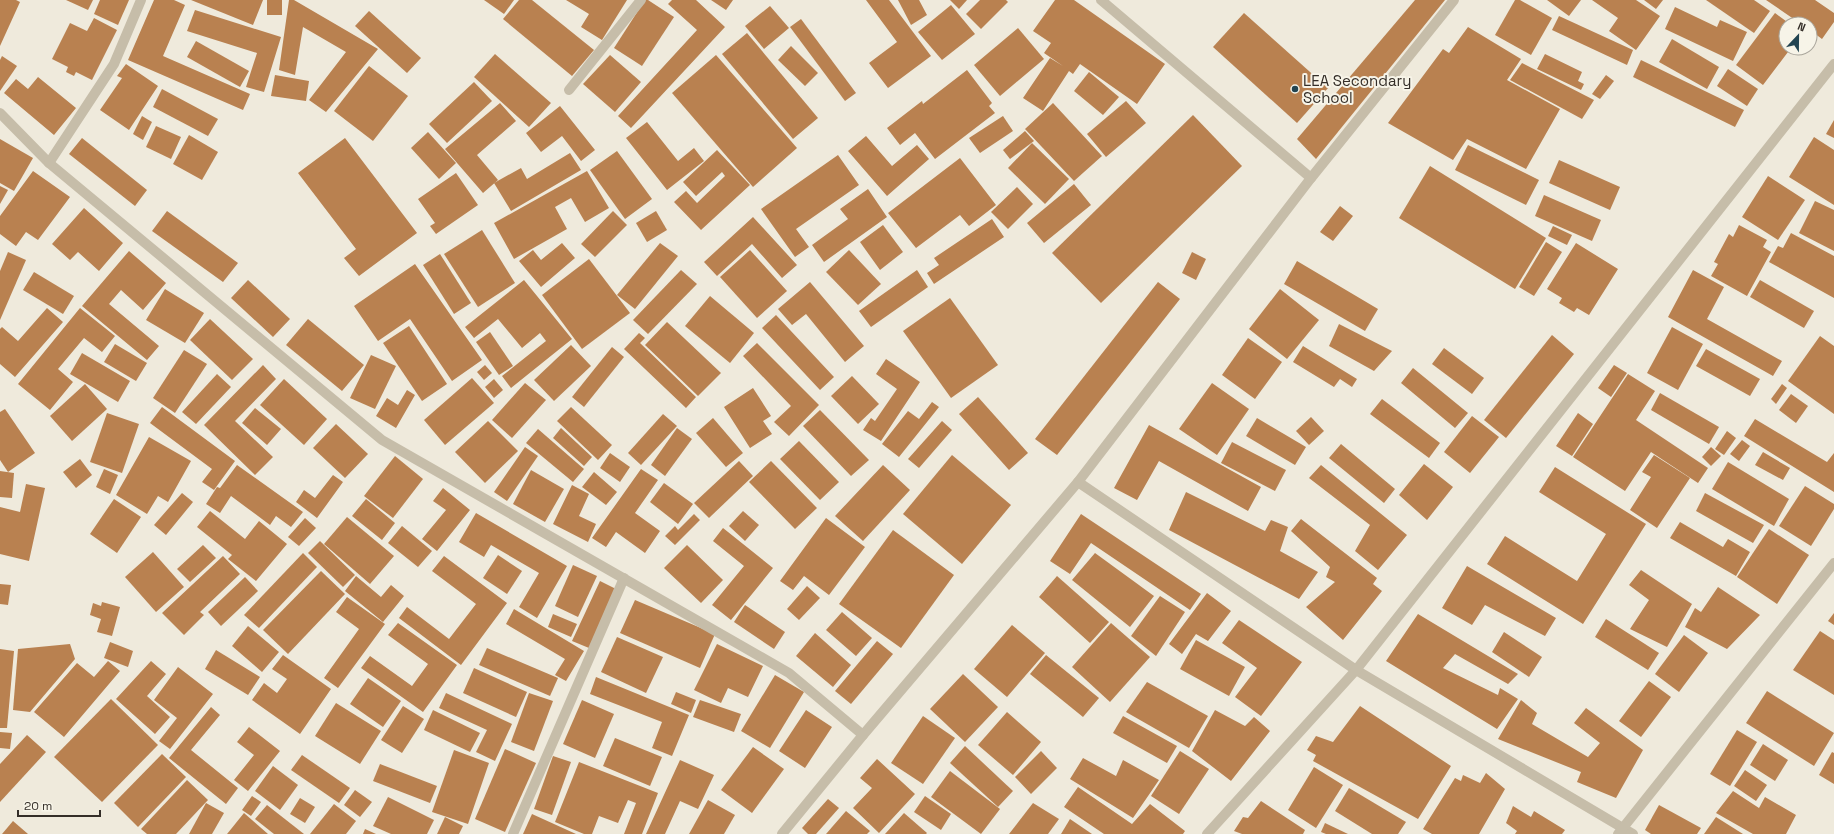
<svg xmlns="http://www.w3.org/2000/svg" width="1834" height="834" viewBox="0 0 1834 834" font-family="'Space Grotesk',sans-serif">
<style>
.building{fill:#b98150}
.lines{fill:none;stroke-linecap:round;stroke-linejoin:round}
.minor{stroke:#c6bda9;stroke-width:10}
.poi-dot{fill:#224451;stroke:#f7f4e8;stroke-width:1.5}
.labels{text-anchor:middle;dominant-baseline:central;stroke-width:4;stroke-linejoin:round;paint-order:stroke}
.poi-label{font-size:15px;fill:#342e28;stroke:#f7f4e8;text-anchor:start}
</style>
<rect width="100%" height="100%" fill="#efeadc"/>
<!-- building -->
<g class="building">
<path d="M 0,0 L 16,0 L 20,2 L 0,46 Z"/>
<path d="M 66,0 L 93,0 L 88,10 Z"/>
<path d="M 100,0 L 129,0 L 118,25 L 94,14 Z"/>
<path d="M 154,0 L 174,0 L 185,5 L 163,56 L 250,94 L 243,110 L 128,60 Z"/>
<path d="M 191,0 L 263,0 L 253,25 Z"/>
<rect x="267" y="0" width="15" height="15"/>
<path d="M 289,0 L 294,0 L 378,49 L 326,112 L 309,100 L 346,52 L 303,27 L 295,75 L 279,70 Z"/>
<path d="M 484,0 L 514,0 L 504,14 Z"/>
<path d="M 519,0 L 532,0 L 594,50 L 572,76 L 503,19 Z"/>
<path d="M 566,0 L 627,0 L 602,40 L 581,27 L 589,14 Z"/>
<path d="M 645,0 L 648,0 L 674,17 L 642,66 L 614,48 Z"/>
<path d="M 672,0 L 696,0 L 725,27 L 631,128 L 618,116 L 697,30 L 668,4 Z"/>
<path d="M 711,0 L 733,0 L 726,10 Z"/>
<path d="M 866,0 L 889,0 L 931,56 L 888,88 L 869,63 L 897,42 Z"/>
<path d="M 898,0 L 919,0 L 927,15 L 911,25 Z"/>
<path d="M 950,0 L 967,0 L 959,9 Z"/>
<path d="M 980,0 L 1006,0 L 1008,2 L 981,29 L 966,14 Z"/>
<path d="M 1055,0 L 1074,0 L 1165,64 L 1137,104 L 1080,64 L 1073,74 L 1069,71 L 1043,111 L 1023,98 L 1050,58 L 1063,66 L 1044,53 L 1051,43 L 1033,31 Z"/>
<path d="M 1415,0 L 1445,0 L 1316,159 L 1297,139 Z"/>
<path d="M 1515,0 L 1520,0 L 1552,18 L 1531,55 L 1495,35 Z"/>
<path d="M 1547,0 L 1581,0 L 1569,16 Z"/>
<path d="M 1592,0 L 1636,0 L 1660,16 L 1636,50 L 1609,31 L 1618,18 Z"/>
<path d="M 1644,0 L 1663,0 L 1656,9 Z"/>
<path d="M 1706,0 L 1754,0 L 1770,11 L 1754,33 Z"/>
<path d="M 1766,0 L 1815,0 L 1834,13 L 1834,22 L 1822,39 L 1810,30 L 1810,24 L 1801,24 Z"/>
<path d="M 951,5 L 975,34 L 942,60 L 918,32 Z"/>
<path d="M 770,6 L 789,28 L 764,49 L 745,26 Z"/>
<path d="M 1675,7 L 1717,27 L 1720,20 L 1747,32 L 1733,61 L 1665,29 Z"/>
<path d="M 195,10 L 281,37 L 264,92 L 246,87 L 257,53 L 187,31 Z"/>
<path d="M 369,11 L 421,58 L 407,73 L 355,26 Z"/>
<path d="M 1244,13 L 1328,88 L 1297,123 L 1213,47 Z"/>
<path d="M 1775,13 L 1790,24 L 1786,24 L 1786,48 L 1791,48 L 1763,85 L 1736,65 Z"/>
<path d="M 1559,16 L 1633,50 L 1627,65 L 1552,30 Z"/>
<path d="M 94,18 L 117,30 L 92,80 L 76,72 L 74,76 L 66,72 L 68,67 L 52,59 L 70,23 L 87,31 Z"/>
<path d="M 801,19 L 856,93 L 845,101 L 790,27 Z"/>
<path d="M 1468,27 L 1521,59 L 1507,80 L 1560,109 L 1526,169 L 1467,139 L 1453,160 L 1388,123 L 1443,49 L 1449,53 Z"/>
<path d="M 1018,28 L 1044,59 L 1000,96 L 974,65 Z"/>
<path d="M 747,33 L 818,118 L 793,139 L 722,54 Z"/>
<path d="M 1672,39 L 1719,67 L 1707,89 L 1659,62 Z"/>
<path d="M 196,41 L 249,71 L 240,87 L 187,57 Z"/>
<path d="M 791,46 L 818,73 L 805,86 L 778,60 Z"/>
<path d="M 495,54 L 551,103 L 529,127 L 474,77 Z"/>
<path d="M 1545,54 L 1582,72 L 1578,81 L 1584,84 L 1581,90 L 1537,69 Z"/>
<path d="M 610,55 L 641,82 L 615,112 L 583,84 Z"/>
<path d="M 716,55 L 797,148 L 753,187 L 672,93 Z"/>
<path d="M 2,56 L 17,66 L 0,91 L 0,60 Z"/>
<path d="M 1641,60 L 1744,110 L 1735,127 L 1633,77 Z"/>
<path d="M 1522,63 L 1594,100 L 1582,119 L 1510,80 Z"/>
<path d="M 126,64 L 158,86 L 129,130 L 100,110 L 122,78 L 117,76 Z"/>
<path d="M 369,66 L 408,96 L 373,141 L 334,111 Z"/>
<path d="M 1728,69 L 1758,89 L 1747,106 L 1717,86 Z"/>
<path d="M 967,70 L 992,103 L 989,106 L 995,113 L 935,159 L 915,133 L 900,145 L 887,128 L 922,101 L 923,104 Z"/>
<path d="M 1089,72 L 1119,97 L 1103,115 L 1074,91 Z"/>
<path d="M 275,75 L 309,81 L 306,101 L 271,96 Z"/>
<path d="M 1606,75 L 1614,81 L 1600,99 L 1592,94 Z"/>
<path d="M 38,77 L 76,108 L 54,135 L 4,93 L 16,79 L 28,89 Z"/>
<path d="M 474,82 L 492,101 L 447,143 L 429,124 Z"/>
<path d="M 162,89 L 218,119 L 208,136 L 153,107 Z"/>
<path d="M 1126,101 L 1146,123 L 1106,157 L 1087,134 Z"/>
<path d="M 500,103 L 516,121 L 477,155 L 498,180 L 483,193 L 445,149 Z"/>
<path d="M 1053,103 L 1102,156 L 1074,181 L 1025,129 Z"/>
<path d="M 560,106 L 595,150 L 581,161 L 562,136 L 541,152 L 526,133 Z"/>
<path d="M 1193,115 L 1242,166 L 1101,303 L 1052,253 Z"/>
<path d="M 142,116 L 152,122 L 143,140 L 133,134 Z"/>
<path d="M 1003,116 L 1013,131 L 980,153 L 969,138 Z"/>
<path d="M 1834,120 L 1834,138 L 1826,134 Z"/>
<path d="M 647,122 L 678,161 L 694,148 L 704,161 L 667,190 L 626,138 Z"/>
<path d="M 156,126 L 181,137 L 171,159 L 146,147 Z"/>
<path d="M 1025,131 L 1034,141 L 1010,159 L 1003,150 Z"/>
<path d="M 428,132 L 456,163 L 439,179 L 411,148 Z"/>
<path d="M 189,135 L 218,152 L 202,180 L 173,164 Z"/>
<path d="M 866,136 L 892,166 L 917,145 L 929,159 L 887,196 L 848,151 Z"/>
<path d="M 1814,137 L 1834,150 L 1834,205 L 1789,177 Z"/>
<path d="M 82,138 L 147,190 L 135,206 L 69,154 Z"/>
<path d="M 345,138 L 417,233 L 359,276 L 344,258 L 356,249 L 298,173 Z"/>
<path d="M 0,139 L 33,158 L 14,191 L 0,183 Z"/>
<path d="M 1032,143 L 1069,179 L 1045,204 L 1008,168 Z"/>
<path d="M 1468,145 L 1539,180 L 1526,205 L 1455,170 Z"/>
<path d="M 717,150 L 750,185 L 701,230 L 674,202 L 686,191 L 697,203 L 725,176 L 722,172 L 696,196 L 683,182 Z"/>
<path d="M 617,151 L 652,199 L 625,219 L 590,170 Z"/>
<path d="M 570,153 L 581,170 L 511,211 L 494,183 L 521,168 L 527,179 Z"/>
<path d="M 838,155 L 859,185 L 796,229 L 809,247 L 795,257 L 761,209 Z"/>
<path d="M 960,158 L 996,205 L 969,226 L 960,215 L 916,248 L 888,213 Z"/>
<path d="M 1559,160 L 1620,187 L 1610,210 L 1549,183 Z"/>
<path d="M 1430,166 L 1546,238 L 1515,289 L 1399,218 Z"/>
<path d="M 33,171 L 70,197 L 38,240 L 26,232 L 16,246 L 0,234 L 0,216 Z"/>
<path d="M 587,171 L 609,208 L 585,222 L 571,198 L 555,207 L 567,229 L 514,259 L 494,223 Z"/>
<path d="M 456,173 L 478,205 L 436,234 L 430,226 L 435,223 L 418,199 Z"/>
<path d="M 1768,176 L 1805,200 L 1778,240 L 1742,217 Z"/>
<path d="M 1074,184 L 1091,205 L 1044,243 L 1027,223 Z"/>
<path d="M 0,186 L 8,190 L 0,204 Z"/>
<path d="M 1017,187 L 1033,204 L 1008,229 L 991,212 Z"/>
<path d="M 868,189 L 887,217 L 824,262 L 812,245 L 848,219 L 840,209 Z"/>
<path d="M 1544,195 L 1601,220 L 1592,241 L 1535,216 Z"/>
<path d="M 1815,201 L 1834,210 L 1834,251 L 1799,233 Z"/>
<path d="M 1340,206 L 1353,216 L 1333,241 L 1320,232 Z"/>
<path d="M 84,208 L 123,243 L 99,271 L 78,252 L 70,260 L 52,244 Z"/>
<path d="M 167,211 L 238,263 L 223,282 L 152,231 Z"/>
<path d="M 613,211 L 627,225 L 595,257 L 581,244 Z"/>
<path d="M 656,211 L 667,230 L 647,242 L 636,223 Z"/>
<path d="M 753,217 L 797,265 L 782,278 L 752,244 L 717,276 L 704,262 Z"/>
<path d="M 992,219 L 1004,237 L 934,284 L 927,273 L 939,265 L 934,258 Z"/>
<path d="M 883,225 L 903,252 L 880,270 L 860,242 Z"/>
<path d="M 1739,225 L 1767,240 L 1763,247 L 1771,252 L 1747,296 L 1711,276 L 1718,264 L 1714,262 L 1729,234 L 1733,237 Z"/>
<path d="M 1553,226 L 1572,235 L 1567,245 L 1548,236 Z"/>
<path d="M 482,230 L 515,283 L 478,307 L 444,254 Z"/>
<path d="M 1791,233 L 1834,256 L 1834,298 L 1769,262 L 1778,246 L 1783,248 Z"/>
<path d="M 1546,242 L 1562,252 L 1534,296 L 1519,287 Z"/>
<path d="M 562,243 L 575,258 L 541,287 L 519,261 L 533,250 L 541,260 Z"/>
<path d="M 660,243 L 678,256 L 635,309 L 617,295 Z"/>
<path d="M 1576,243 L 1618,269 L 1589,315 L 1577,308 L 1574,312 L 1559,303 L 1562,298 L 1547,289 Z"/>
<path d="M 750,250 L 787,291 L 757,318 L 720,277 Z"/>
<path d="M 849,250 L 881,284 L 858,305 L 826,272 Z"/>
<path d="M 129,251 L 166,283 L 143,310 L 121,290 L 109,304 L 159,346 L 147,360 L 82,306 Z"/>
<path d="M 8,252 L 26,260 L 0,320 L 0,271 Z"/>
<path d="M 1192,252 L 1206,259 L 1196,280 L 1182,273 Z"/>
<path d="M 440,254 L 471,303 L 454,314 L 423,265 Z"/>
<path d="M 589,259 L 630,313 L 582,349 L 542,295 Z"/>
<path d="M 1297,261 L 1378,309 L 1365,331 L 1284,284 Z"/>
<path d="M 415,264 L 482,360 L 452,381 L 410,319 L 378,341 L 354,306 Z"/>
<path d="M 681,270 L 697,284 L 648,334 L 633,320 Z"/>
<path d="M 917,270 L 928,287 L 871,327 L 859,311 Z"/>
<path d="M 1693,270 L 1724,287 L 1707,319 L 1782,361 L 1773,376 L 1668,317 Z"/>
<path d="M 34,272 L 74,296 L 63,314 L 23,290 Z"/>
<path d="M 248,280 L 290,319 L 273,337 L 231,298 Z"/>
<path d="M 524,280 L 572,339 L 511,388 L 502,376 L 546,341 L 540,333 L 522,348 L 498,319 L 474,338 L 465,327 Z"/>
<path d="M 1760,280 L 1814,311 L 1804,328 L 1750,297 Z"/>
<path d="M 810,282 L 864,346 L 845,362 L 806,314 L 792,325 L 778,309 Z"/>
<path d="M 1158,282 L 1180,299 L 1057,455 L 1035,439 Z"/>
<path d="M 165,289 L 204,313 L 185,343 L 146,320 Z"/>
<path d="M 1280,289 L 1319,320 L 1287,359 L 1249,329 Z"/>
<path d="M 710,296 L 754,333 L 730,363 L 685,326 Z"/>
<path d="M 950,298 L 998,365 L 951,398 L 903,331 Z"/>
<path d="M 47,308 L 63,322 L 15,377 L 0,364 L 0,329 L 2,327 L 18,341 Z"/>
<path d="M 80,308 L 115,336 L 102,352 L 84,338 L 58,369 L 73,382 L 50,410 L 18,384 Z"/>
<path d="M 776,315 L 834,377 L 820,390 L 762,328 Z"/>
<path d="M 210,319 L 253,359 L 232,380 L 190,340 Z"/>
<path d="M 308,319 L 364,365 L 342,391 L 286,345 Z"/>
<path d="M 667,322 L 721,373 L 698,396 L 645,345 Z"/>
<path d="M 1339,324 L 1392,351 L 1374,371 L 1329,346 Z"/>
<path d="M 409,326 L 447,384 L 422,401 L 383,343 Z"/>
<path d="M 1672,327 L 1703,344 L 1678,390 L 1647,373 Z"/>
<path d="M 490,332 L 513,366 L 499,375 L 476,342 Z"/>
<path d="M 639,333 L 645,338 L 640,343 L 696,397 L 686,408 L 624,349 Z"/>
<path d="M 1552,335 L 1574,354 L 1506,438 L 1484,420 Z"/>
<path d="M 1820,336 L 1834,346 L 1834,414 L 1788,381 Z"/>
<path d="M 1248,338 L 1282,362 L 1255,399 L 1222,375 Z"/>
<path d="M 757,343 L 819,405 L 789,436 L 774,422 L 791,406 L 743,356 Z"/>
<path d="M 115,344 L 147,363 L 136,381 L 104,362 Z"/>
<path d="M 571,345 L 591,366 L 554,401 L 534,380 Z"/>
<path d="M 1303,346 L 1357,379 L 1352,387 L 1340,379 L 1334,387 L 1293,362 Z"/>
<path d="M 612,347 L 624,357 L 584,407 L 572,397 Z"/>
<path d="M 1444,348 L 1484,378 L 1472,394 L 1432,364 Z"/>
<path d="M 1706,349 L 1760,379 L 1750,396 L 1696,366 Z"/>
<path d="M 184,350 L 207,364 L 175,413 L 153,398 Z"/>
<path d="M 82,353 L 130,381 L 118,402 L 70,374 Z"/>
<path d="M 371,355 L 396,366 L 375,409 L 350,398 Z"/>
<path d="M 886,359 L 920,382 L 881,441 L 863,430 L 871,418 L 875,421 L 897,389 L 876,374 Z"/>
<path d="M 263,365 L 276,379 L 235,421 L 273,457 L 255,475 L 204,425 Z"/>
<path d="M 485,365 L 492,373 L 484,380 L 477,372 Z"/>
<path d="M 1614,365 L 1627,373 L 1611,397 L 1598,388 Z"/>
<path d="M 1413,368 L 1468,413 L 1455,428 L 1401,383 Z"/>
<path d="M 217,374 L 231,387 L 196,424 L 182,412 Z"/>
<path d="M 1628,374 L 1655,391 L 1636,420 L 1708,468 L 1698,483 L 1651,452 L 1625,491 L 1573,457 Z"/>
<path d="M 852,376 L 879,404 L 858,424 L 831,396 Z"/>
<path d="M 472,378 L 494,403 L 445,445 L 424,420 Z"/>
<path d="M 284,379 L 327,419 L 304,445 L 260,405 Z"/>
<path d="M 494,379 L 503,390 L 494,398 L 485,387 Z"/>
<path d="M 525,383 L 546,400 L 512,438 L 492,420 Z"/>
<path d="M 1212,383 L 1249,409 L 1217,455 L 1179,429 Z"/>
<path d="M 85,384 L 107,409 L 72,441 L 50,416 Z"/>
<path d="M 1782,384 L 1787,388 L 1776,404 L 1771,399 Z"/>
<path d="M 753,388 L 771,416 L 763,421 L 772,434 L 750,448 L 724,407 Z"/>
<path d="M 407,390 L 415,395 L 396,428 L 376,416 L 387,398 L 398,405 Z"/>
<path d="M 1660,393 L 1719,427 L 1709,444 L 1651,410 Z"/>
<path d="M 1791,394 L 1808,406 L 1796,423 L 1779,410 Z"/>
<path d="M 978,397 L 1028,453 L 1009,470 L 959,414 Z"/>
<path d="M 1382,399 L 1440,443 L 1429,458 L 1370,414 Z"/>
<path d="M 932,402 L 939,407 L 899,457 L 882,444 L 908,411 L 919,419 Z"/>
<path d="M 162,407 L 235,461 L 214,490 L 202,482 L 212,469 L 150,423 Z"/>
<path d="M 571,407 L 612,445 L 598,460 L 557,421 Z"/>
<path d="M 255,408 L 281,429 L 267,445 L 242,423 Z"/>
<path d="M 5,409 L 35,453 L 8,472 L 0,460 L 0,412 Z"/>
<path d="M 820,410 L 869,460 L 851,476 L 803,426 Z"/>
<path d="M 107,413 L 139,424 L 122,473 L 90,462 Z"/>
<path d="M 1578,413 L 1593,424 L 1572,456 L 1556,446 Z"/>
<path d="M 663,414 L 677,426 L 641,465 L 628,453 Z"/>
<path d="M 1472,416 L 1499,437 L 1470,473 L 1444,452 Z"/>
<path d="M 1311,417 L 1324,431 L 1309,445 L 1296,431 Z"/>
<path d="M 713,418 L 743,453 L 726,467 L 696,433 Z"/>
<path d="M 1257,418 L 1306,447 L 1295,465 L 1246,436 Z"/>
<path d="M 1755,419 L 1827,462 L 1834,453 L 1834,492 L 1744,436 Z"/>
<path d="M 488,421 L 518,451 L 485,483 L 455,452 Z"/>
<path d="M 942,421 L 952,430 L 919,468 L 908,459 Z"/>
<path d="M 336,424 L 368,454 L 345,478 L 313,448 Z"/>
<path d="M 1149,425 L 1261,487 L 1248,511 L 1159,461 L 1137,500 L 1114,488 Z"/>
<path d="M 561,428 L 592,457 L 584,466 L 553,438 Z"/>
<path d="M 677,428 L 692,439 L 665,476 L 651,465 Z"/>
<path d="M 538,429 L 584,469 L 573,482 L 526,443 Z"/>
<path d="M 1727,431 L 1736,438 L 1724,455 L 1715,449 Z"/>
<path d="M 149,437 L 191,461 L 168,502 L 158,496 L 147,514 L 116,495 Z"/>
<path d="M 1742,440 L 1750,446 L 1739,461 L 1730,454 Z"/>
<path d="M 799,441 L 839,482 L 820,500 L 780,459 Z"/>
<path d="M 1232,442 L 1286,470 L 1275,491 L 1221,463 Z"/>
<path d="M 1341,444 L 1395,489 L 1384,503 L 1329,458 Z"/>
<path d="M 525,447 L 538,456 L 507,501 L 494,492 Z"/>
<path d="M 1711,447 L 1721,456 L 1711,466 L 1702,457 Z"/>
<path d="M 1763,452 L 1790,468 L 1783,480 L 1755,465 Z"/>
<path d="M 610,453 L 630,467 L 620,482 L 600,468 Z"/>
<path d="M 952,455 L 1011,505 L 962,564 L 903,514 Z"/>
<path d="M 1654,455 L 1690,478 L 1657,528 L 1630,510 L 1651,477 L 1642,472 Z"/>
<path d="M 395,456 L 423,479 L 393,518 L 364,496 Z"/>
<path d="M 80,459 L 92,475 L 76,488 L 63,472 Z"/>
<path d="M 739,461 L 753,476 L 709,518 L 694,503 Z"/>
<path d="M 771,461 L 817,508 L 795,529 L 749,482 Z"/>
<path d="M 1728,462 L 1789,499 L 1774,526 L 1712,489 Z"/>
<path d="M 1424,464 L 1453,487 L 1427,520 L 1399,495 Z"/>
<path d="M 237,465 L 303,512 L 291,527 L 276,516 L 270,525 L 231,496 L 220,513 L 206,504 L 217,487 L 220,488 Z"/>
<path d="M 883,465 L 910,490 L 863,541 L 835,516 Z"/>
<path d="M 1321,465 L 1407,535 L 1378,570 L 1355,551 L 1370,525 L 1309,478 Z"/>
<path d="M 1555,467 L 1646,524 L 1583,624 L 1487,564 L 1505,536 L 1577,581 L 1606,534 L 1539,492 Z"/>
<path d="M 104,469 L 118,475 L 110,494 L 96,487 Z"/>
<path d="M 641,469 L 658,480 L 635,513 L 660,531 L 645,553 L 616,532 L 606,547 L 592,538 Z"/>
<path d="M 531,470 L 564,489 L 545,522 L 513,504 Z"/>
<path d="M 0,471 L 14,473 L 12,498 L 0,497 Z"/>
<path d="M 594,472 L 617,492 L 606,505 L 582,487 Z"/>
<path d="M 333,475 L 343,482 L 317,518 L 296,502 L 304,490 L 315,498 Z"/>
<path d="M 664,483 L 693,504 L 678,524 L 650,502 Z"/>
<path d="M 26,484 L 45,488 L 29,561 L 0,554 L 0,507 L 20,512 Z"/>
<path d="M 572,485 L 589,494 L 579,516 L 596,524 L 588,542 L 553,524 Z"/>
<path d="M 1805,486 L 1834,504 L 1834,509 L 1811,546 L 1779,526 Z"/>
<path d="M 443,488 L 470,510 L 437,551 L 422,539 L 446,510 L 433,501 Z"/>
<path d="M 1186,492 L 1265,531 L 1271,520 L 1288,527 L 1280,551 L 1318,572 L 1299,599 L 1169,530 Z"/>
<path d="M 182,493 L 193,502 L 166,535 L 154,525 Z"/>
<path d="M 1705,493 L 1764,525 L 1753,543 L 1696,511 Z"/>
<path d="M 114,499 L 141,517 L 117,553 L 90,534 Z"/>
<path d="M 366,499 L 395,523 L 382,540 L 352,516 Z"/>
<path d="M 210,511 L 245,539 L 259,521 L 287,544 L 256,581 L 228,559 L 232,555 L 197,527 Z"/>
<path d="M 743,511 L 759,525 L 745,541 L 729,526 Z"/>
<path d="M 476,513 L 567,566 L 537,618 L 519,607 L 539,573 L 491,545 L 484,557 L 459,542 Z"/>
<path d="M 694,514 L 700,520 L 675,545 L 665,536 L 675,526 L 678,530 Z"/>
<path d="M 1081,514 L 1201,594 L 1190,610 L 1091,543 L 1070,574 L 1050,561 Z"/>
<path d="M 347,517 L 394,556 L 370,584 L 324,544 Z"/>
<path d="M 305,518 L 316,528 L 299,546 L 288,537 Z"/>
<path d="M 826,518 L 865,547 L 829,595 L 804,576 L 793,590 L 780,581 Z"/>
<path d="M 1301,519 L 1377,578 L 1373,584 L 1382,591 L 1343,640 L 1306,607 L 1335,582 L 1326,577 L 1330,567 L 1291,531 Z"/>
<path d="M 1680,522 L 1723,547 L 1728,539 L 1750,552 L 1736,576 L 1670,538 Z"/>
<path d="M 402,526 L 432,551 L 418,567 L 388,543 Z"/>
<path d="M 723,528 L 773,568 L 731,620 L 712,605 L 744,566 L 713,541 Z"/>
<path d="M 1769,529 L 1809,555 L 1777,604 L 1737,577 Z"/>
<path d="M 893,530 L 954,575 L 901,648 L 839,604 Z"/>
<path d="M 320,541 L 355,575 L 343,587 L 308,553 Z"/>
<path d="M 203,545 L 216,558 L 190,582 L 177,569 Z"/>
<path d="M 687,545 L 723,580 L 701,603 L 664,568 Z"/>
<path d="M 153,552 L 184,587 L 156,612 L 125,577 Z"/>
<path d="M 303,553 L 317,567 L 259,628 L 244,615 Z"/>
<path d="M 1095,553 L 1154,596 L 1130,627 L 1072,580 Z"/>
<path d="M 498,555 L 522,571 L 507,594 L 483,578 Z"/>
<path d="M 223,556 L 240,574 L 200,612 L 204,615 L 184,635 L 162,613 Z"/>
<path d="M 444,556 L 507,603 L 461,665 L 399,618 L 407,607 L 449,639 L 476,604 L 432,571 Z"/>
<path d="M 573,565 L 597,576 L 578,617 L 555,606 Z"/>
<path d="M 1467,566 L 1556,618 L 1545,636 L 1485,605 L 1472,625 L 1442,608 Z"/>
<path d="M 1641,570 L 1692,604 L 1667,647 L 1630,629 L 1649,600 L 1629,585 Z"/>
<path d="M 321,571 L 345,594 L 288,654 L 263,630 Z"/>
<path d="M 356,576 L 381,597 L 391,585 L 404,596 L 383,622 L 345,591 Z"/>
<path d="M 1057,576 L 1109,622 L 1090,643 L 1039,597 Z"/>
<path d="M 245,577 L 258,591 L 221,626 L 208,612 Z"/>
<path d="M 600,581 L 616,589 L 589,648 L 572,641 Z"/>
<path d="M 0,584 L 11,585 L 8,605 L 0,604 Z"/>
<path d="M 807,586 L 820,598 L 799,620 L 787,609 Z"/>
<path d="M 1718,587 L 1760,615 L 1727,649 L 1685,627 L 1695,608 L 1701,612 Z"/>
<path d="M 1207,593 L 1231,611 L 1208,641 L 1196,634 L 1182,654 L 1169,644 Z"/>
<path d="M 1160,596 L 1185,612 L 1156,656 L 1131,636 Z"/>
<path d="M 347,597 L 385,624 L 338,688 L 324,678 L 359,629 L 336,612 Z"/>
<path d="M 635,600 L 715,634 L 700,668 L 620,633 Z"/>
<path d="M 102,602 L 120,607 L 112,636 L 97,632 L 101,619 L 90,615 L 93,603 L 101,606 Z"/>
<path d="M 745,605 L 785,632 L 774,649 L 734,622 Z"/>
<path d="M 514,609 L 584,651 L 566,681 L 555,675 L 565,659 L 506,624 Z"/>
<path d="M 842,612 L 872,638 L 856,656 L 826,630 Z"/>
<path d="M 1834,613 L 1834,625 L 1828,621 Z"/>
<path d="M 553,614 L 577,624 L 571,637 L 548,627 Z"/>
<path d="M 1418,614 L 1518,674 L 1508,684 L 1455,654 L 1443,668 L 1498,695 L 1500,688 L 1518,699 L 1497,729 L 1386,661 Z"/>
<path d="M 1606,619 L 1659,653 L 1648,670 L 1595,637 Z"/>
<path d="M 1239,620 L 1302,662 L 1261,716 L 1235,697 L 1257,668 L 1222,643 Z"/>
<path d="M 398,623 L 457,665 L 423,712 L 361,668 L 370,656 L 412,686 L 428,664 L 388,635 Z"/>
<path d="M 1111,623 L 1150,657 L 1110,702 L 1072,667 Z"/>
<path d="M 1012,625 L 1045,653 L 1007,697 L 974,669 Z"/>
<path d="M 248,626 L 279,652 L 262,672 L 232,646 Z"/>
<path d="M 1820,631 L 1834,640 L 1834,695 L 1793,670 Z"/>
<path d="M 1504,632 L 1542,657 L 1529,677 L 1492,652 Z"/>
<path d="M 815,633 L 851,665 L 833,687 L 796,656 Z"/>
<path d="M 1684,635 L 1708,653 L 1679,692 L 1655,674 Z"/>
<path d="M 617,637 L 663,657 L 646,693 L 601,672 Z"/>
<path d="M 1196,640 L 1245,667 L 1229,696 L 1180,669 Z"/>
<path d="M 877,641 L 893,654 L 851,704 L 835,691 Z"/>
<path d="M 110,642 L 133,651 L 128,667 L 104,658 Z"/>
<path d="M 70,644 L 75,659 L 30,712 L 13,710 L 18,649 Z"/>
<path d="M 717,644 L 763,666 L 748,697 L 728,688 L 721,703 L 694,690 Z"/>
<path d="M 487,648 L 558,678 L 550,696 L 479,665 Z"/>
<path d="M 0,649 L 14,651 L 7,728 L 0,728 Z"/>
<path d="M 216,650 L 260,677 L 248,695 L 205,669 Z"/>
<path d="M 283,655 L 331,689 L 300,734 L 252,700 L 264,683 L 277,693 L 287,679 L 272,669 Z"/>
<path d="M 1046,655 L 1099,698 L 1083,717 L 1030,674 Z"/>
<path d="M 108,661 L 120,671 L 64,737 L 34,712 L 77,663 L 94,677 Z"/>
<path d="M 151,661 L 166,674 L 147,696 L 170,717 L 155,734 L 116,699 Z"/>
<path d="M 178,667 L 213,694 L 170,749 L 159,741 L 177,718 L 154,700 Z"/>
<path d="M 474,668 L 527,692 L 516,717 L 463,693 Z"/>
<path d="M 963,674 L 998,707 L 965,742 L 930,709 Z"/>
<path d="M 775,675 L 804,692 L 770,748 L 741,731 Z"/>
<path d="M 596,677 L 689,715 L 672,756 L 652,748 L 662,722 L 590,694 Z"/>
<path d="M 368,678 L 401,701 L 383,727 L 350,704 Z"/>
<path d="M 1649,681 L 1671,697 L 1641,737 L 1619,721 Z"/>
<path d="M 1147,682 L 1208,716 L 1189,748 L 1126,712 Z"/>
<path d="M 1767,691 L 1834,733 L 1814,766 L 1746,723 Z"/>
<path d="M 676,692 L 696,700 L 691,713 L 671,704 Z"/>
<path d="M 446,693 L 512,724 L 495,761 L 476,752 L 487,730 L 439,708 Z"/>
<path d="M 529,693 L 553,701 L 534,751 L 511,742 Z"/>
<path d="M 111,699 L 158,745 L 102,802 L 54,757 Z"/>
<path d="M 582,700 L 614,714 L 595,758 L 563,744 Z"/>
<path d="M 700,700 L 741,714 L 734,732 L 693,717 Z"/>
<path d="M 1521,700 L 1537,713 L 1532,724 L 1588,757 L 1600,743 L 1574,723 L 1586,708 L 1643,750 L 1616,798 L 1577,782 L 1581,772 L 1498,739 Z"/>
<path d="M 336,703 L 381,731 L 360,764 L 315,736 Z"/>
<path d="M 403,706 L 424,719 L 402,753 L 381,740 Z"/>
<path d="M 1360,706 L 1451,766 L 1418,819 L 1313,761 L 1316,755 L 1307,750 L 1316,736 L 1333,742 Z"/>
<path d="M 211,707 L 220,715 L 191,750 L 238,788 L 226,804 L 169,758 Z"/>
<path d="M 433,710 L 480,733 L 470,752 L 424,730 Z"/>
<path d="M 806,710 L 832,727 L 805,768 L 779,751 Z"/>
<path d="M 1215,710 L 1245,726 L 1254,717 L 1270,731 L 1231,781 L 1192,751 Z"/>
<path d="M 1007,712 L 1041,742 L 1013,775 L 978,745 Z"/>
<path d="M 923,716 L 955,738 L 923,784 L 891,763 Z"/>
<path d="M 1123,716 L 1177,746 L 1167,763 L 1113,733 Z"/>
<path d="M 249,727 L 280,751 L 248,791 L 234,780 L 254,755 L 237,742 Z"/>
<path d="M 1737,730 L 1757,742 L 1730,786 L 1710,774 Z"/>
<path d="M 0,732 L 12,733 L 10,749 L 0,748 Z"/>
<path d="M 27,735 L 46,752 L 0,802 L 0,764 Z"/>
<path d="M 615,738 L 662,757 L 650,786 L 603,766 Z"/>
<path d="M 1763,744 L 1788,760 L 1775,781 L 1750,765 Z"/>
<path d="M 965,746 L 1013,791 L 998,807 L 950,763 Z"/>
<path d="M 753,747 L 784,769 L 752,813 L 721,790 Z"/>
<path d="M 505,749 L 536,763 L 505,832 L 475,819 Z"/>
<path d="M 454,750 L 489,763 L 468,824 L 432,812 Z"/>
<path d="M 1041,751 L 1057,768 L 1031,794 L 1015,777 Z"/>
<path d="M 1180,751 L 1209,769 L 1179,814 L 1151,796 Z"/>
<path d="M 1832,752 L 1834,753 L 1834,784 L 1819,775 Z"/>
<path d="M 162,754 L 186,777 L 138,827 L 114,803 Z"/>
<path d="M 302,755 L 350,788 L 339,803 L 291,770 Z"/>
<path d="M 553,756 L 571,762 L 552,815 L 534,809 Z"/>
<path d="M 1083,758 L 1116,776 L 1123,760 L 1159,780 L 1133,818 L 1070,779 Z"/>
<path d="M 877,759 L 915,794 L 879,833 L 853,808 L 872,788 L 860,778 Z"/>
<path d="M 680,760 L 714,775 L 698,809 L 680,801 L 665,834 L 646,834 Z"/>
<path d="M 579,762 L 658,793 L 642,834 L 624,834 L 636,803 L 628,800 L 618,823 L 599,816 L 592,834 L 584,834 L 555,822 Z"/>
<path d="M 380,764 L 437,786 L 430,803 L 373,781 Z"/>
<path d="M 273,766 L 298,785 L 280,810 L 255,791 Z"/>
<path d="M 1314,767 L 1343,785 L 1316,828 L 1288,810 Z"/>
<path d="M 1745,770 L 1767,785 L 1756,801 L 1734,786 Z"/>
<path d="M 950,771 L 1000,809 L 981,834 L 931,797 Z"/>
<path d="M 1486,773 L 1505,789 L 1479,834 L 1432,834 L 1423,829 L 1455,778 L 1461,781 L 1463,775 L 1480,783 Z"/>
<path d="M 187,780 L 208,800 L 176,834 L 147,834 L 141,829 Z"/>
<path d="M 1078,787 L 1132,824 L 1150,804 L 1185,831 L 1183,834 L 1104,834 L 1064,807 Z"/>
<path d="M 1349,788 L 1406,822 L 1398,834 L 1372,834 L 1335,811 Z"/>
<path d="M 355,790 L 372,802 L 360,817 L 344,805 Z"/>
<path d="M 1733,791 L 1759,808 L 1765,797 L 1796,815 L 1786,834 L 1753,834 L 1716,813 Z"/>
<path d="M 252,796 L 261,802 L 251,816 L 242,810 Z"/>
<path d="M 925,796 L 951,814 L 941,830 L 914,812 Z"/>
<path d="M 388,797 L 434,820 L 427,834 L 391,834 L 373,826 Z"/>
<path d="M 300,798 L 315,807 L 305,823 L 290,814 Z"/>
<path d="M 828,799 L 839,808 L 816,834 L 808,834 L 802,828 Z"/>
<path d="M 708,800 L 735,815 L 724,834 L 689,834 Z"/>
<path d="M 1261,801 L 1305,830 L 1303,834 L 1242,834 L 1234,831 L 1243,817 L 1248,818 Z"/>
<path d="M 206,803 L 224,813 L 212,834 L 189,834 Z"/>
<path d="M 1033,803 L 1059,819 L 1048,834 L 1009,834 Z"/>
<path d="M 334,804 L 356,821 L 346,834 L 310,834 Z"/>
<path d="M 267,805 L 304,834 L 274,834 L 255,819 Z"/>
<path d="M 1659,805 L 1701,828 L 1697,834 L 1651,834 L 1645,830 Z"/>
<path d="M 1513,806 L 1531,817 L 1534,811 L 1565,830 L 1562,834 L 1515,834 L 1517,831 L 1506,823 Z"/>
<path d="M 846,811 L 870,831 L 867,834 L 826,834 Z"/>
<path d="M 244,813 L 268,834 L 227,834 Z"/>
<path d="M 904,813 L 927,833 L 926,834 L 885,834 Z"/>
<path d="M 532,814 L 576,834 L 523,834 Z"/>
<path d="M 445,817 L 463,826 L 459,834 L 437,834 Z"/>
<path d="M 1716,817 L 1743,834 L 1704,834 Z"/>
<path d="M 1070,819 L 1092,834 L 1061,834 Z"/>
<path d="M 13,821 L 28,834 L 2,834 Z"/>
<path d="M 1325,823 L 1348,834 L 1326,834 L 1321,832 Z"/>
<path d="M 365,829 L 376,834 L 363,834 Z"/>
</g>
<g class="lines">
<!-- minor -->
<g class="minor">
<path d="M 1101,0 L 1311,178"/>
<path d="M 569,90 L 641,0"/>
<path d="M 0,113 L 49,163 L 382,440 L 789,673 L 863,735"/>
<path d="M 49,163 L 114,64 L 141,0"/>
<path d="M 1078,482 L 1356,670 L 1633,834"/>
<path d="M 513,834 L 624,578"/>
<path d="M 782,834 L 863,735 L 1078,482 L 1311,178 L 1454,0"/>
<path d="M 1207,834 L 1356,670 L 1834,64"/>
<path d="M 1618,834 L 1834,563"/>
</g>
</g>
<!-- markers -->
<circle class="poi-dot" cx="1295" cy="89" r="4"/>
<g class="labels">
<!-- poi labels -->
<g class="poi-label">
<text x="1303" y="80">LEA Secondary<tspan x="1303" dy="17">School</tspan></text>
</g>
</g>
<!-- north arrow -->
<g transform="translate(1798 36) rotate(22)"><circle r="19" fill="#f7f4e8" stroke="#a9a59b"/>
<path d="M0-3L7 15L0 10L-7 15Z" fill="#224451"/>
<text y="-6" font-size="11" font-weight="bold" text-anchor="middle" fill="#342e28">N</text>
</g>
<!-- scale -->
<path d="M18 810v6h82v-6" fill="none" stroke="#342e28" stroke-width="2"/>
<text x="24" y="810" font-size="12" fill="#342e28" stroke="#f7f4e8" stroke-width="3" paint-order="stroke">20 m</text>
</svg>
